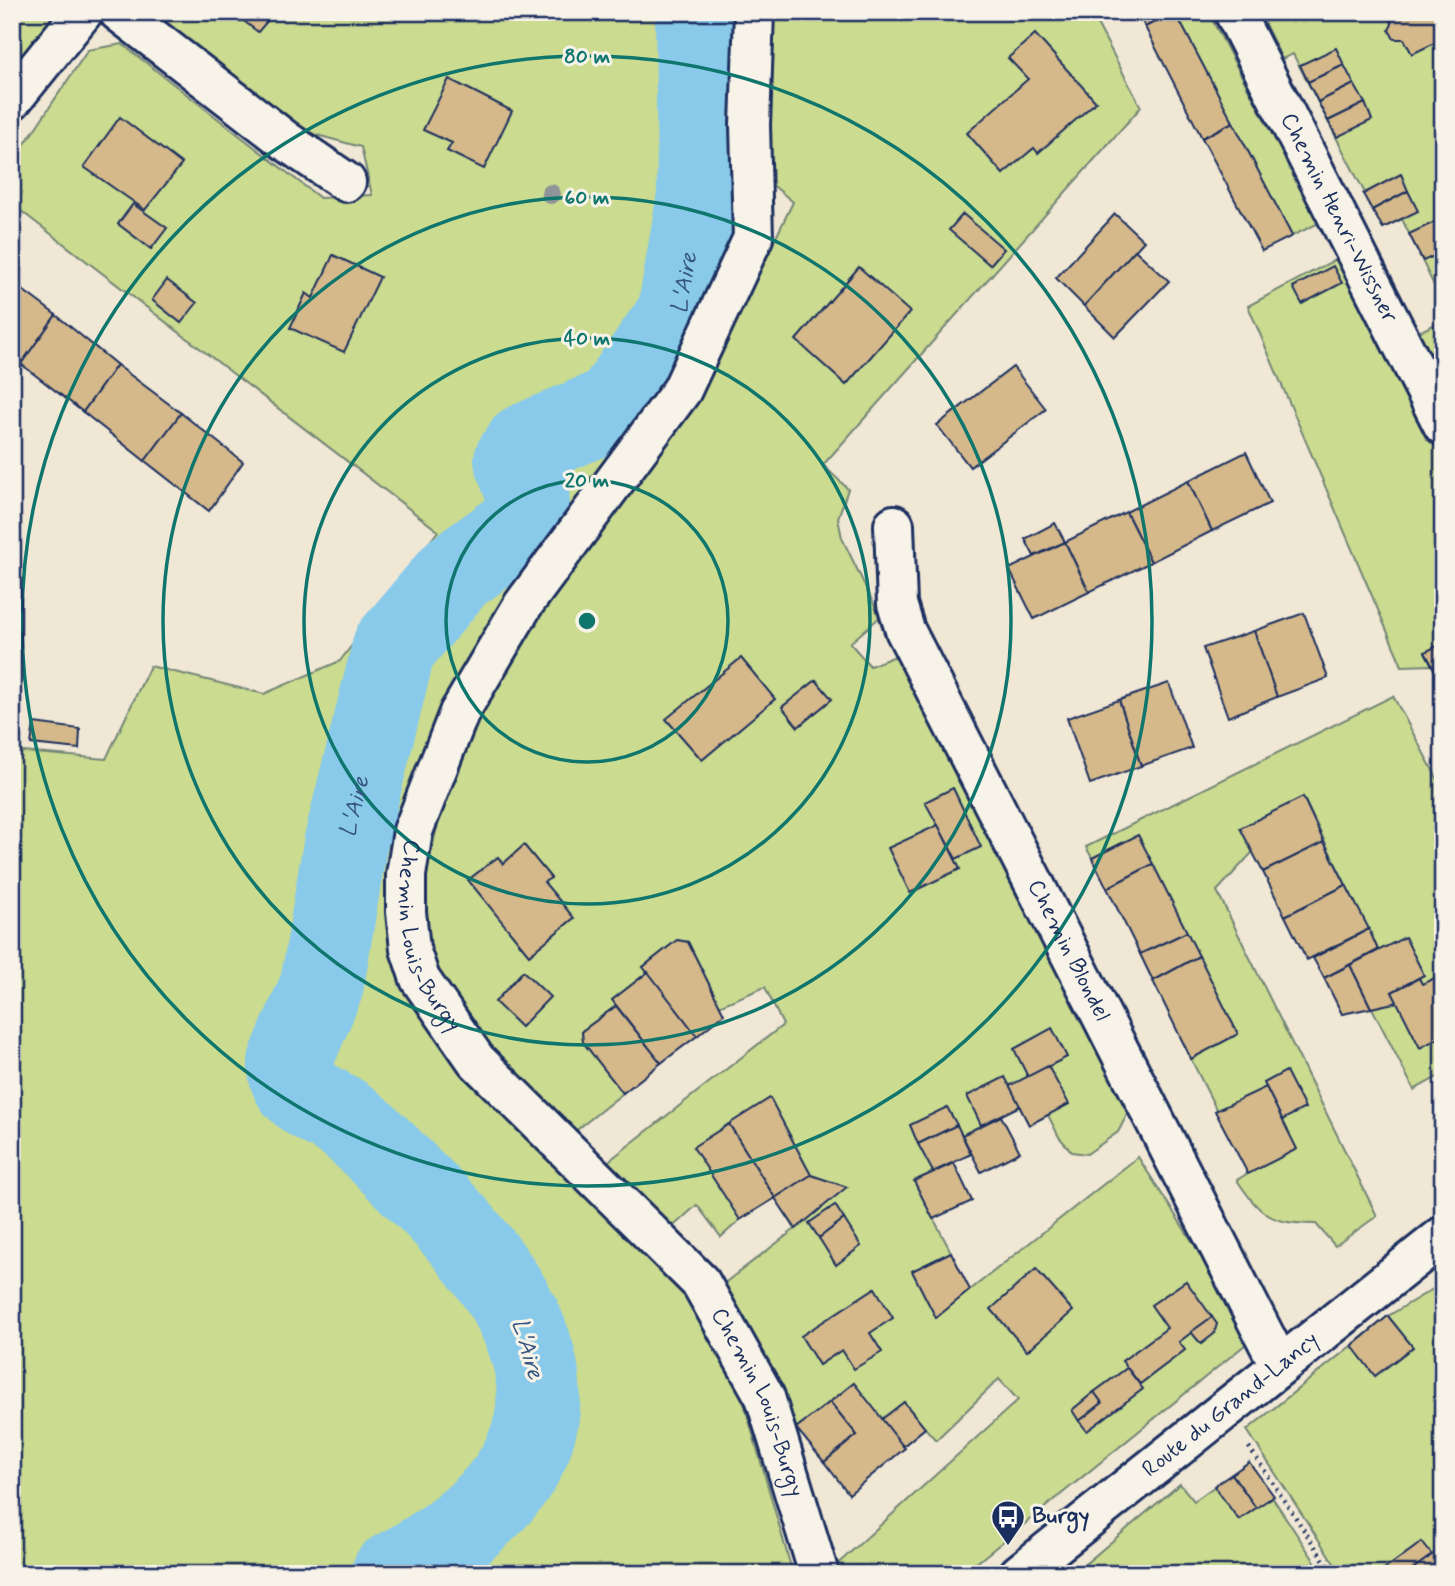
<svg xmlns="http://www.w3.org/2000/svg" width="1455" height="1586" viewBox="0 0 1455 1586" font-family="Mynerve,sans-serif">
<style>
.green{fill:#cbdb8f;stroke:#738576;stroke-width:2}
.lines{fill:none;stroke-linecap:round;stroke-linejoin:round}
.river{stroke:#89caea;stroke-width:84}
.building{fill:#d5b98a;stroke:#1b2f5e;stroke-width:2}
.minor-casing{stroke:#1b2f5e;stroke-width:44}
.path{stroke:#1b2f5e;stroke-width:4.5;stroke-dasharray:2 5;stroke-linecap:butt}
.minor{stroke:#f7f3e8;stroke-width:38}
.tree{fill:#8e9499}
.ring{fill:none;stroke:#0f766e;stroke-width:3.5}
.labels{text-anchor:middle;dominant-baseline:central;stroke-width:6;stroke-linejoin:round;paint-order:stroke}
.street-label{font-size:23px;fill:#1b2f5e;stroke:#f7f3e8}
.poi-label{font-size:23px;font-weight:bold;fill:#1b2f5e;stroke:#f7f3e8;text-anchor:start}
.water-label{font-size:24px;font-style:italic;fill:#365681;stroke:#f7f3e8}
.centre{fill:#0f766e;stroke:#f7f3e8;stroke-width:3.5}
.ring-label{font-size:21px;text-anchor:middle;font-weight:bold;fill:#0f766e;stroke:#f7f3e8;stroke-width:6;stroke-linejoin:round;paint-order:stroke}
</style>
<rect width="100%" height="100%" fill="#f0e7d5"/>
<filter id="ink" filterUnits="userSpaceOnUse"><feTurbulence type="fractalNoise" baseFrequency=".0143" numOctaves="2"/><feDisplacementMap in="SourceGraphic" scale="14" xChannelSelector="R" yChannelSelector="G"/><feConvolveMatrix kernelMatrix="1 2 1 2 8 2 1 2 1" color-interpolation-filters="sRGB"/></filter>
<g filter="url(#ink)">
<!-- green -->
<g class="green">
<path d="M 12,12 L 58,12 L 12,70 Z"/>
<path d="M 153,12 L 745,12 L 742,241 L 671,391 L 471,670 L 395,943 L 700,1302 L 742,1396 L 793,1574 L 12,1574 L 12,751 L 106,759 L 150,666 L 264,694 L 340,661 L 438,531 L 12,204 L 12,163 L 88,50 L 122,44 L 320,198 L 372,195 L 361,147 L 306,132 Z"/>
<path d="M 766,12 L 1091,12 L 1141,107 L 823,465 L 848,489 L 838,518 L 842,538 L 880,617 L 850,643 L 870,666 L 898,655 L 1128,1113 L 1118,1132 L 1087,1154 L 1072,1152 L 1059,1137 L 1048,1115 L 1029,1125 L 1019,1106 L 962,1135 L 971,1154 L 914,1181 L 951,1252 L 912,1271 L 936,1317 L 1138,1157 L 1192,1241 L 1213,1257 L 1245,1323 L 1246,1344 L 963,1574 L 867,1574 L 859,1566 L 831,1570 L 1018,1400 L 999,1379 L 936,1440 L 925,1428 L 903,1446 L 854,1383 L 791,1434 L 718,1288 L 795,1229 L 776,1198 L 740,1220 L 721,1237 L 697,1205 L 667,1232 L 601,1167 L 783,1025 L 765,987 L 719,1006 L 688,942 L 677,940 L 643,967 L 648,972 L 613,1000 L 616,1006 L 582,1031 L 583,1042 L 623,1093 L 573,1133 L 500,1058 L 450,997 L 426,957 L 424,884 L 444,796 L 519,637 L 705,385 L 793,202 L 769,182 Z"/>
<path d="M 1175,12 L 1208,12 L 1319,223 L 1292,236 Z"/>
<path d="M 1259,12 L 1443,12 L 1443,304 L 1402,219 L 1383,228 L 1293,54 L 1282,59 Z"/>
<path d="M 1338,258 L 1443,462 L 1443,686 L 1432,665 L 1402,666 L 1248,306 Z"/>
<path d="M 1443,320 L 1443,377 L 1419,332 Z"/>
<path d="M 1393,696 L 1443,789 L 1443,1074 L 1414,1090 L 1350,965 L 1378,950 L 1303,797 L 1217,891 L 1377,1216 L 1335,1246 L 1316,1224 C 1270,1223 1262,1217 1237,1180 L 1248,1173 L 1191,1059 L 1237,1034 L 1138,835 L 1092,858 L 1086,847 Z"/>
<path d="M 1443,1283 L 1443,1574 L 1341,1574 L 1247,1430 L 1388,1316 Z"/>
<path d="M 1249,1462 L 1323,1574 L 1085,1574 L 1084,1565 L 1180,1484 L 1194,1501 Z"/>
</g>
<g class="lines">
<!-- river -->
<path class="river" id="s1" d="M 393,1574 C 602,1461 565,1330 414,1184 C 393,1164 372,1140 349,1122 C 326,1104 287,1097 290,1062 L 322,985 L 345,845 L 394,647 L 456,573 L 529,520 L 527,491 L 516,460 L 526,445 L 614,407 L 679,314 L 699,196 L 697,12"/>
</g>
<!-- building -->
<g class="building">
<path d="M 232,12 L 275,12 L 258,32 Z"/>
<path d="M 1137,12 L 1175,12 L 1145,27 Z"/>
<path d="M 1175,12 L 1233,122 L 1202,138 L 1145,27 Z"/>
<path d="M 1389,12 L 1443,12 L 1443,39 L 1412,54 L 1404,39 L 1394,39 L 1389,30 L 1392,24 Z"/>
<path d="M 1035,34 L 1096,102 L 1038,153 L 1034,148 L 1003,174 L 967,133 L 1028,79 L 1008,58 Z"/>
<path d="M 1336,48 L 1344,65 L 1308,82 L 1300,65 Z"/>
<path d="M 1344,65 L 1354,84 L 1318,102 L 1308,82 Z"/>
<path d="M 449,79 L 512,111 L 484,169 L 447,151 L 452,143 L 423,130 Z"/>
<path d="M 1354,84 L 1365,103 L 1328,121 L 1318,102 Z"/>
<path d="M 1365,103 L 1372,120 L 1337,137 L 1328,121 Z"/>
<path d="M 120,117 L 182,164 L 145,210 L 84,167 Z"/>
<path d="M 1233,122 L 1292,236 L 1262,251 L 1202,138 Z"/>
<path d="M 1401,174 L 1408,191 L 1372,210 L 1363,194 Z"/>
<path d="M 1408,191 L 1418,211 L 1383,228 L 1372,210 Z"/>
<path d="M 133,204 L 167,228 L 151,249 L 118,224 Z"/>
<path d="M 963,214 L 1004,249 L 990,265 L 949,230 Z"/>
<path d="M 1115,214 L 1144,241 L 1084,306 L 1056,278 Z"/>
<path d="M 1443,218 L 1443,252 L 1423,261 L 1409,234 Z"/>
<path d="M 1135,250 L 1169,281 L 1115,337 L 1084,306 Z"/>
<path d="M 333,255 L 380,277 L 344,352 L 290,328 L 306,293 L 313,298 Z"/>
<path d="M 1333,266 L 1342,283 L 1302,304 L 1293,287 Z"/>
<path d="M 859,267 L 910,312 L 846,385 L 796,340 Z"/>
<path d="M 167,280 L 197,303 L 181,323 L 152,300 Z"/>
<path d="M 12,282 L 56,315 L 21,364 L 12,357 Z"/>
<path d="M 56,315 L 117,365 L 83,412 L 21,364 Z"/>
<path d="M 117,365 L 181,413 L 145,461 L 83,412 Z"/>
<path d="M 1013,367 L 1046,409 L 970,467 L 937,425 Z"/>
<path d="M 181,413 L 243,462 L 209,511 L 145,461 Z"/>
<path d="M 1246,452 L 1270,503 L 1212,531 L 1188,481 Z"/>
<path d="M 1188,481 L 1212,531 L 1151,562 L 1126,512 Z"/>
<path d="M 1126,512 L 1151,562 L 1089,592 L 1065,542 Z"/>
<path d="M 1055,523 L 1065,542 L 1034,556 L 1025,539 Z"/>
<path d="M 1065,542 L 1089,592 L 1034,619 L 1009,569 Z"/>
<path d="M 1304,613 L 1328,678 L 1277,697 L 1254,631 Z"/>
<path d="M 1254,631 L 1277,697 L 1228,717 L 1203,648 Z"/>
<path d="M 1443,643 L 1443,686 L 1425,652 Z"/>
<path d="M 741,658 L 775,699 L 702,760 L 666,719 Z"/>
<path d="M 816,680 L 832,699 L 798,727 L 782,707 Z"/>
<path d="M 1169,683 L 1192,748 L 1141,766 L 1119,700 Z"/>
<path d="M 1119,700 L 1141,766 L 1090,784 L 1067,718 Z"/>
<path d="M 34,723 L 80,729 L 79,749 L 31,744 Z"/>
<path d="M 953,788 L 981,847 L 956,859 L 925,802 Z"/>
<path d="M 1303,797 L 1324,842 L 1263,872 L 1240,828 Z"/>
<path d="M 938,825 L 960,869 L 910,893 L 888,848 Z"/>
<path d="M 1138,835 L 1153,864 L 1107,888 L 1092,858 Z"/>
<path d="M 1324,842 L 1346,885 L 1285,916 L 1263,872 Z"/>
<path d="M 524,845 L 551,878 L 544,882 L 574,918 L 529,955 L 468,880 L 498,857 L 503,864 Z"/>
<path d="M 1153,864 L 1187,932 L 1140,954 L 1107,888 Z"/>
<path d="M 1346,885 L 1369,929 L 1307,960 L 1285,916 Z"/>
<path d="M 1369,929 L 1378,950 L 1324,978 L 1313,958 Z"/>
<path d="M 1187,932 L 1199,956 L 1153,981 L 1140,954 Z"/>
<path d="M 1405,937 L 1424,975 L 1392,992 L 1398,1002 L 1371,1008 L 1350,965 Z"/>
<path d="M 677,940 L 688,942 L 724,1014 L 697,1036 L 643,967 Z"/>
<path d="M 1199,956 L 1238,1034 L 1191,1059 L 1153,981 Z"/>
<path d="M 1350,965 L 1371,1008 L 1342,1014 L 1324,978 Z"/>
<path d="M 523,971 L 550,997 L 521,1027 L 495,1002 Z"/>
<path d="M 648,972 L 697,1036 L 661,1063 L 612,1000 Z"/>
<path d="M 1443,974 L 1443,1036 L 1420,1048 L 1392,992 L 1419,978 L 1422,984 Z"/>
<path d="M 616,1006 L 661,1063 L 623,1093 L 583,1042 L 582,1031 Z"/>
<path d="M 1052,1028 L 1067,1057 L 1028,1077 L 1014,1049 Z"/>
<path d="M 1048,1066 L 1069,1104 L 1029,1125 L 1009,1086 Z"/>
<path d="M 1286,1071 L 1305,1108 L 1282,1120 L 1264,1083 Z"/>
<path d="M 1005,1077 L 1020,1106 L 981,1125 L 967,1096 Z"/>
<path d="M 1266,1087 L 1297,1149 L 1248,1174 L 1215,1111 Z"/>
<path d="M 770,1098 L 811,1175 L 775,1198 L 729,1124 Z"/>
<path d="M 947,1107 L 957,1125 L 918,1144 L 910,1125 Z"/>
<path d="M 1001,1116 L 1020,1152 L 981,1172 L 962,1135 Z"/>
<path d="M 729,1124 L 775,1198 L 740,1220 L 693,1147 Z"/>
<path d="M 957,1125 L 971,1154 L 933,1172 L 918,1144 Z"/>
<path d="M 954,1163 L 972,1201 L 933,1219 L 914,1181 Z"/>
<path d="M 811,1175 L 847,1187 L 796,1229 L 775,1198 Z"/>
<path d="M 835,1205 L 844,1219 L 819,1238 L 809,1223 Z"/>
<path d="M 844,1219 L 861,1246 L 836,1265 L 819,1238 Z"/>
<path d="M 951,1252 L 970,1290 L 936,1318 L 912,1271 Z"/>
<path d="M 1036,1269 L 1073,1311 L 1027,1351 L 991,1309 Z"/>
<path d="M 1186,1281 L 1212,1317 L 1179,1342 L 1185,1350 L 1140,1384 L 1122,1361 L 1167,1328 L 1151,1305 Z"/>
<path d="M 875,1288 L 893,1318 L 870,1333 L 882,1352 L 854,1369 L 842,1350 L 819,1365 L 801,1336 Z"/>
<path d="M 1388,1316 L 1413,1347 L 1375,1376 L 1352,1346 Z"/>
<path d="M 1212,1317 L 1217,1324 L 1214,1334 L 1201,1344 L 1191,1332 Z"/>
<path d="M 1127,1368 L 1143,1389 L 1087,1431 L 1079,1421 L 1102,1403 L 1094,1392 Z"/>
<path d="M 854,1383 L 905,1448 L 849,1494 L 824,1462 L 857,1435 L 830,1402 Z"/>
<path d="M 1094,1392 L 1102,1403 L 1079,1421 L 1072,1410 Z"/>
<path d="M 830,1402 L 857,1435 L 824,1462 L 796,1428 Z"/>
<path d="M 904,1402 L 925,1428 L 903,1446 L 882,1419 Z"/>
<path d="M 1249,1462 L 1274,1496 L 1256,1508 L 1232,1474 Z"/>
<path d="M 1232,1474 L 1256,1508 L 1239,1520 L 1214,1486 Z"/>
<path d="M 1422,1542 L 1432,1555 L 1406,1574 L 1378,1574 Z"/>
<path d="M 1443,1547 L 1443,1574 L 1406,1574 L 1432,1555 Z"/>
</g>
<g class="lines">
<!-- minor casing -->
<g class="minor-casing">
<g id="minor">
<path d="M 119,12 L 286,141 L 346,182"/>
<path id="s2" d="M 754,12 L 750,125 L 753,238 L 682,390 L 523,605 L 459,713 L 413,831 L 406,875 L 406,912 L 410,949 L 420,979 L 476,1060 L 701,1283 L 765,1397 L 819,1574"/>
<path id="s3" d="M 1234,12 L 1443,425"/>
<path d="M 12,100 L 83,12"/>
<path id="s4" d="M 894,525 L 897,604 L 905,630 L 1279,1364"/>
<path id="s5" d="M 1019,1574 L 1443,1236"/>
</g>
</g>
<!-- path -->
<path class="path" d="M 1249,1447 L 1333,1574"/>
<!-- minor -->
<use href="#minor" class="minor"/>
</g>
<!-- trees -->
<circle class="tree" cx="551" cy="194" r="10"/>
</g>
<!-- distance rings -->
<g class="ring">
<circle cx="587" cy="621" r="141"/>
<circle cx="587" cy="621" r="283"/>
<circle cx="587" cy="621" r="424"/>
<circle cx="587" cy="621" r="565"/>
</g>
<!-- icons -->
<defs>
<g id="bus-pin" transform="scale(1.75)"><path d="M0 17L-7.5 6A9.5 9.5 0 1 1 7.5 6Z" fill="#1b2f5e" stroke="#f7f3e8"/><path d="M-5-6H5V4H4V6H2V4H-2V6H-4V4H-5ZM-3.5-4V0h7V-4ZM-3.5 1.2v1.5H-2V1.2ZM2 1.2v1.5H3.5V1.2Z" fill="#fff"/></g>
</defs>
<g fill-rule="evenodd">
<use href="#bus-pin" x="1008" y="1517"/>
</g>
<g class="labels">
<!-- street labels -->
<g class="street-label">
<text stroke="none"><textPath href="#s3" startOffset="231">Chemin Henri-Wissner</textPath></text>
<text stroke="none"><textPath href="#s2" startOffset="1024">Chemin Louis-Burgy</textPath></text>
<text stroke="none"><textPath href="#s4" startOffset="466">Chemin Blondel</textPath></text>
<text stroke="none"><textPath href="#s2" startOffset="1612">Chemin Louis-Burgy</textPath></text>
<text stroke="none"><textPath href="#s5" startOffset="271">Route du Grand-Lancy</textPath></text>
</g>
<!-- poi labels -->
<g class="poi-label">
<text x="1032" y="1517">Burgy</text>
</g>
<!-- water labels -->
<g class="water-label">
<text stroke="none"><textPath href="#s1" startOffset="1610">L'Aire</textPath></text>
<text stroke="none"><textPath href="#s1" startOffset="938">L'Aire</textPath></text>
<text transform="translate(527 1349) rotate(74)">L'Aire</text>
</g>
</g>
<circle cx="587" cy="621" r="10" class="centre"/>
<g class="ring-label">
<text x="587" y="63">80 m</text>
<text x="587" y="204">60 m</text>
<text x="587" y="345">40 m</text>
<text x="587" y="487">20 m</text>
</g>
<!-- margin -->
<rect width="1455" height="1586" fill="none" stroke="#f7f3e8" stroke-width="42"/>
<rect x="21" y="21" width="1413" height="1544" fill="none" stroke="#1b2f5e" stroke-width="2.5" filter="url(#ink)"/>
</svg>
